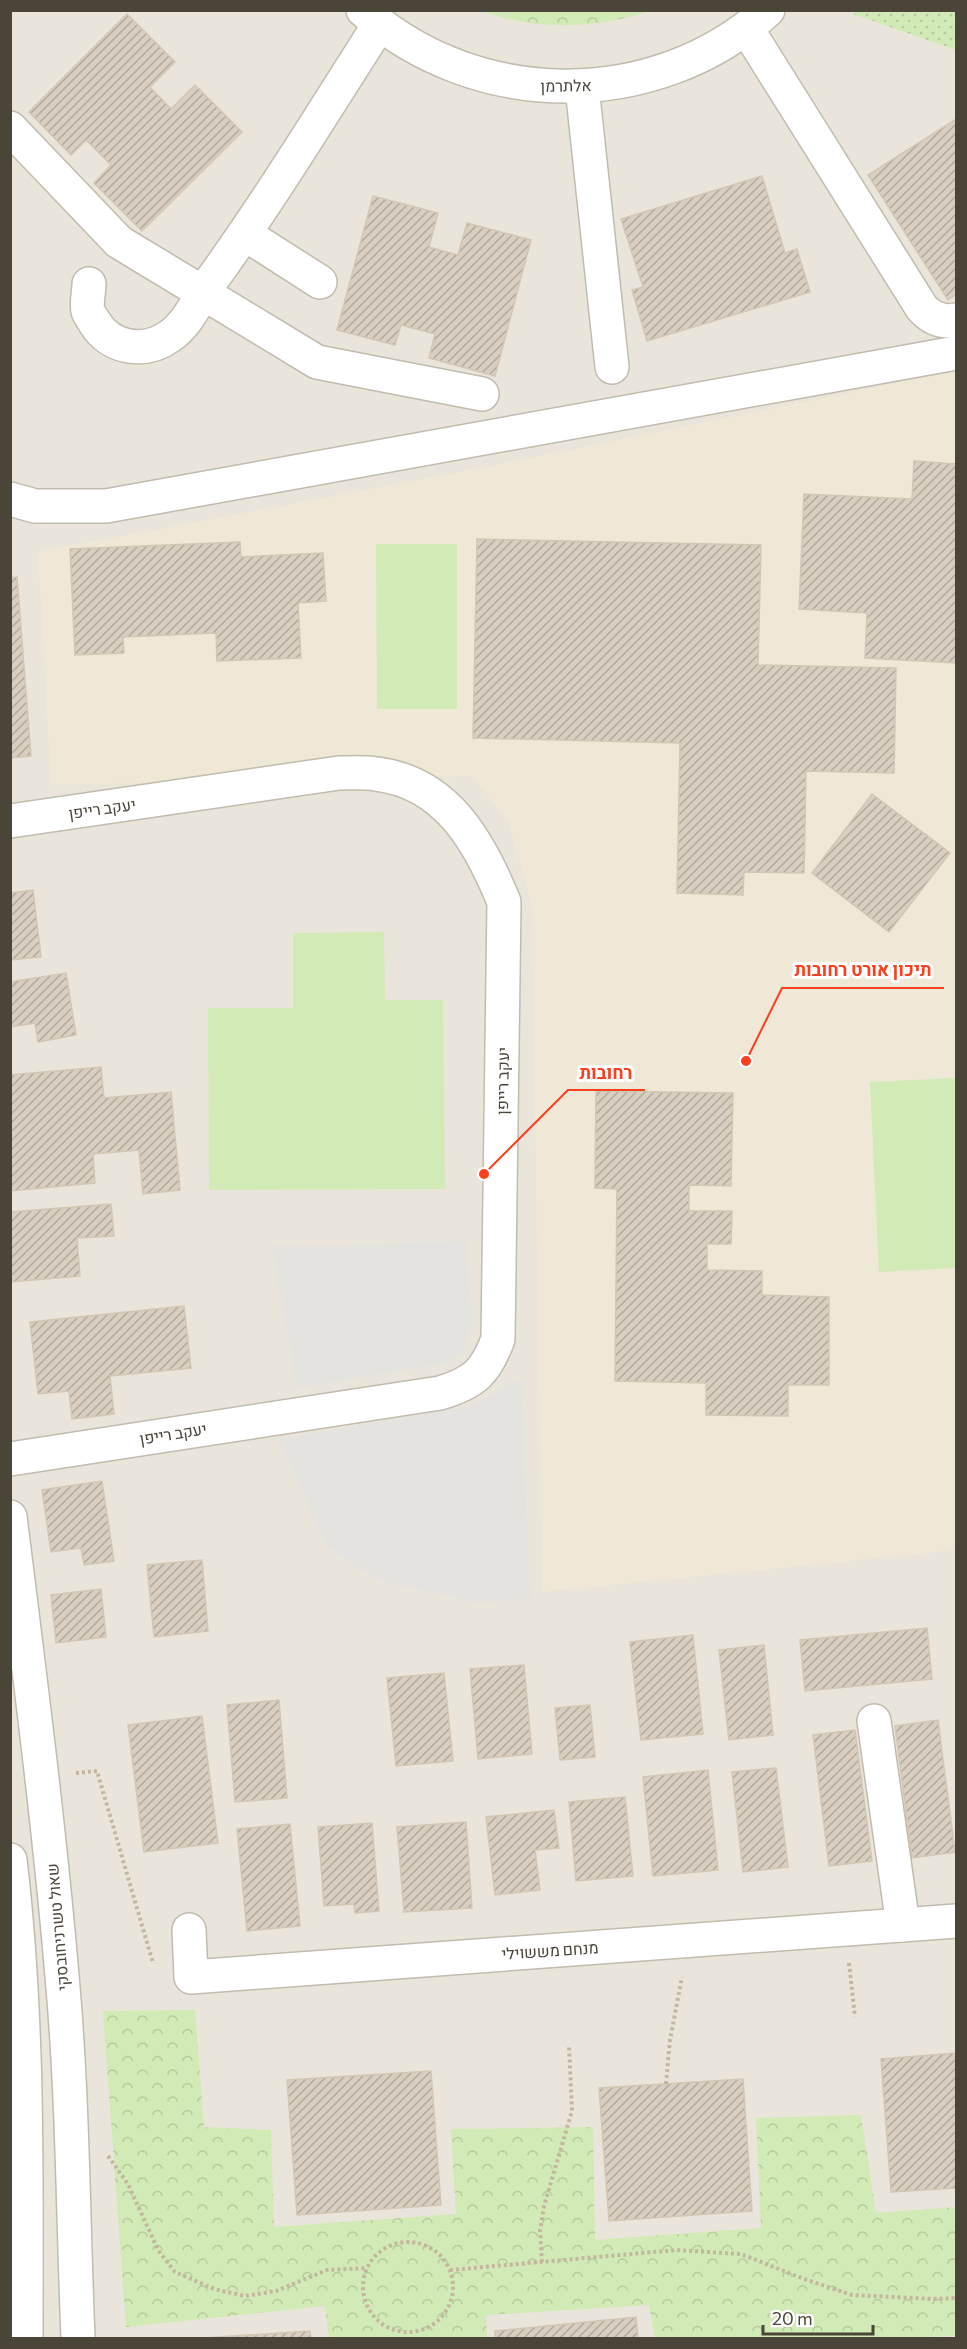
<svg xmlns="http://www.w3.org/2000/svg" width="967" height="2349" viewBox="0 0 967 2349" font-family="Commissioner,Heebo,sans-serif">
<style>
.residential{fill:#eae5da}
.education{fill:#efe8d6}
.grass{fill:url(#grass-dots)}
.forest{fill:url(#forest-crowns)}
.garden{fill:#d2eab5}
.parking{fill:#e5e3e0}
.building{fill:url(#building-hatch);stroke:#d3c7b4;stroke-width:1.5}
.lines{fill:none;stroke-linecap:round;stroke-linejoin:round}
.minor-casing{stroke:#c2bbae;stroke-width:36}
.path{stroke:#c4b79f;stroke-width:4;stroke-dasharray:3 3;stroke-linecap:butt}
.minor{stroke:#fff;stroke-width:33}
.labels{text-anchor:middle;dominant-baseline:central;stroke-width:6;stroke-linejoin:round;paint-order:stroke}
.street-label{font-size:16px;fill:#4b4439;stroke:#fff}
.leader{fill:none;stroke:#fc3f1d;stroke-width:2}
.callout-dot{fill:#fc3f1d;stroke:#fff;stroke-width:2}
.callout-label{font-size:18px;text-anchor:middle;font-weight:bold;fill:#fc3f1d;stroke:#fff;stroke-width:6;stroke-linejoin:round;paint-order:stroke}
</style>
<defs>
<pattern id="grass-dots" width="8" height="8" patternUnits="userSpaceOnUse" patternTransform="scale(1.5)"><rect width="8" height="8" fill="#d2eab5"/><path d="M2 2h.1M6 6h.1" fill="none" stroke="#b6ca9c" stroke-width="1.8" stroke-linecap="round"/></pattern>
<pattern id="forest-crowns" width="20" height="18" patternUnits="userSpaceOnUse" patternTransform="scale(1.5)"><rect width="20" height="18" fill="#d2eab5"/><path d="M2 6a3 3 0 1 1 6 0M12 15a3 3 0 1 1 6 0" fill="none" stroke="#b6ca9c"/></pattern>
<pattern id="building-hatch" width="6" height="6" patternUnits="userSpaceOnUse" patternTransform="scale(1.5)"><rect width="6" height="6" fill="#d8cfc1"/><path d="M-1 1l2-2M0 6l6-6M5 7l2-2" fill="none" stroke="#b1aa9e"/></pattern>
</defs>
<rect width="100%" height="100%" fill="#f6f3ec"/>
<!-- residential -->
<rect class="residential" x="11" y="11" width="945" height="2327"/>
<!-- education -->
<path class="education" d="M 956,371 L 956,1550 L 542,1592 L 532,907 L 509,823 L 472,776 L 51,785 L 38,552 L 471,470 Z"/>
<!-- grass -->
<path class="grass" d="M 855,11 L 956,11 L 956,50 L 853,14 Z"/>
<!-- forest -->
<g class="forest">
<path d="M 482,11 L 650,11 C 596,29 537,31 482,11 Z"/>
<path d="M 195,2010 L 204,2127 L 271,2130 L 274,2227 L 456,2214 L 451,2129 L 593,2127 L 595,2240 L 761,2228 L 756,2118 L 861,2115 L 876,2213 L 956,2207 L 956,2336 L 892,2338 L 655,2338 L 649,2305 L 486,2315 L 487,2338 L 329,2338 L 325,2306 L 126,2327 L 103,2011 Z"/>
</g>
<!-- garden -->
<g class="garden">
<path d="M 376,544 L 457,544 L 457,709 L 377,709 Z"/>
<path d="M 384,932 L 385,1000 L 443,1000 L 445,1189 L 209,1190 L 208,1008 L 293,1008 L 293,933 Z"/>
<path d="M 956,1078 L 956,1268 L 879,1272 L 870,1082 Z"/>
</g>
<!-- parking -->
<g class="parking">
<path d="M 467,1241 L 472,1322 L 464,1352 L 443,1364 L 297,1388 L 272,1246 Z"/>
<path d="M 521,1378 L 530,1599 L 479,1603 L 376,1580 L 327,1547 L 279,1439 L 468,1407 Z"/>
</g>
<!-- building -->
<g class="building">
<path d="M 127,14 L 175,62 L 150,87 L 171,109 L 195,85 L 242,132 L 142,231 L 94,183 L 111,165 L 86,140 L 71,155 L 29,112 Z"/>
<path d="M 956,119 L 956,294 L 948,300 L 868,175 Z"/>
<path d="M 762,176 L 785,253 L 797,249 L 810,292 L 647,341 L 632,290 L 643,287 L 621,219 Z"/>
<path d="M 373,196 L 438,213 L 429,247 L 458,255 L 467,223 L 531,240 L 495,376 L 429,358 L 435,334 L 401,325 L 395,345 L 337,330 Z"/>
<path d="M 914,461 L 956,464 L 956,663 L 865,658 L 867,613 L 799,609 L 804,494 L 912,499 Z"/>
<path d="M 477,539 L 761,545 L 758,665 L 896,668 L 894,773 L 806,771 L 804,873 L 744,872 L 743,895 L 677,893 L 680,743 L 473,738 Z"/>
<path d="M 240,542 L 241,557 L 323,553 L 326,601 L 298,603 L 301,658 L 217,661 L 216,633 L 123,637 L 124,653 L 75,655 L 70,549 Z"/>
<path d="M 17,577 L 31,756 L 10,758 L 10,578 Z"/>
<path d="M 872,794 L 950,853 L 889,932 L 812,873 Z"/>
<path d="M 33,890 L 41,957 L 10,960 L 10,893 Z"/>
<path d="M 66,973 L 76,1035 L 38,1042 L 35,1023 L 10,1027 L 10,982 Z"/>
<path d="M 101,1067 L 104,1098 L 171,1092 L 180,1190 L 143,1194 L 139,1150 L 93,1154 L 95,1183 L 10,1191 L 10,1075 Z"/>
<path d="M 596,1091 L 733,1093 L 731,1186 L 689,1185 L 689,1211 L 732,1211 L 731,1244 L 707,1244 L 707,1270 L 762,1271 L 762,1295 L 829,1297 L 829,1385 L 788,1385 L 788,1416 L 706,1415 L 706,1383 L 615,1381 L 617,1189 L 595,1188 Z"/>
<path d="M 111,1204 L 114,1236 L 77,1238 L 80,1276 L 10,1282 L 10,1212 Z"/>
<path d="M 184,1306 L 191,1368 L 110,1376 L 114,1414 L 72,1419 L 69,1391 L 38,1394 L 30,1322 Z"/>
<path d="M 102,1481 L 114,1561 L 84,1565 L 81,1548 L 51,1552 L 42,1490 Z"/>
<path d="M 202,1560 L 208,1631 L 154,1637 L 147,1565 Z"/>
<path d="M 101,1589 L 106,1637 L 56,1643 L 51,1595 Z"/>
<path d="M 927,1628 L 932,1679 L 805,1691 L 800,1640 Z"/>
<path d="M 693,1635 L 703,1734 L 641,1740 L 630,1642 Z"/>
<path d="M 764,1645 L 773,1735 L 729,1740 L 719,1650 Z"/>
<path d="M 524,1665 L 532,1754 L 478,1759 L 470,1669 Z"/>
<path d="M 444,1673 L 453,1761 L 396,1766 L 387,1678 Z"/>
<path d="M 279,1700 L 287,1798 L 235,1802 L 227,1705 Z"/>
<path d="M 590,1705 L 595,1757 L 560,1760 L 555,1708 Z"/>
<path d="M 202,1716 L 218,1843 L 144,1852 L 128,1725 Z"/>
<path d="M 938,1720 L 955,1852 L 912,1858 L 895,1726 Z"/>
<path d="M 855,1730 L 872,1861 L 829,1866 L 813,1735 Z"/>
<path d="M 776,1768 L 788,1867 L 743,1872 L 732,1772 Z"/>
<path d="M 708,1770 L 718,1870 L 653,1876 L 643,1777 Z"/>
<path d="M 625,1797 L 633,1876 L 576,1881 L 569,1802 Z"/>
<path d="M 554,1810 L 559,1848 L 535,1850 L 540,1890 L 495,1895 L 486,1817 Z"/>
<path d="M 466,1822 L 472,1908 L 404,1912 L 397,1827 Z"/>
<path d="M 372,1823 L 379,1911 L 355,1913 L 354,1904 L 324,1906 L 318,1827 Z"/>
<path d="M 290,1824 L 300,1926 L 247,1931 L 237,1829 Z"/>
<path d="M 956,2053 L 956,2188 L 891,2192 L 881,2059 Z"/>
<path d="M 431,2071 L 441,2205 L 297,2215 L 287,2080 Z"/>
<path d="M 743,2079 L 752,2211 L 609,2221 L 599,2088 Z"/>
<path d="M 636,2317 L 638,2338 L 495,2338 L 495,2331 Z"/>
<path d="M 310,2331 L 311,2338 L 203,2338 Z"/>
</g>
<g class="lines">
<!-- minor casing -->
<g class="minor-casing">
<g id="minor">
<path d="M 363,10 C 477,111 655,112 768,10"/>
<path d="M 747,29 L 922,308 C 931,318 942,323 956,320"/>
<path d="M 582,87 L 612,367"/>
<path d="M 10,128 L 119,242 L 317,362 L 482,394"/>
<path d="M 245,234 L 320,282"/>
<path d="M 89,284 C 89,291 86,304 88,311 C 89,315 93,319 95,323 C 111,349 145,354 170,336 C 189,323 198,299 211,281 C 271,198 324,111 379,25"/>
<path d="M 10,499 L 35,506 L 106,506 L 956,353"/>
<path d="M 10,821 L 339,773 C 351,773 364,772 376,774 C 447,782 480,843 504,902 L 498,1339 C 486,1372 474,1383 440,1393 L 10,1459"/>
<path d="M 10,1517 C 29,1670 49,1823 62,1976 C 73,2097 73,2218 78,2338"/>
<path d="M 874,1721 L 903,1925"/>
<path d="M 10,1860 C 29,2019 26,2179 26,2338"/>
<path d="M 189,1930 L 191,1977 L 956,1921"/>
</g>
</g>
<!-- path -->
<g class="path">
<path d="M 76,1773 L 97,1771 L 153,1963"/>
<path d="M 849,1963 L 855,2017"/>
<path d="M 666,2084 L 670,2040 L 682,1977"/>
<path d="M 108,2156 L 128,2184 L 158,2250 L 175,2272 L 214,2289 L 245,2296 L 276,2291 L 327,2270 L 366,2268"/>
<circle cx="408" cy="2287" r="45"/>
<path d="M 542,2262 L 540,2231 L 544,2206 L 572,2111 L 569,2046"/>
<path d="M 450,2270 L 676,2250 L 741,2254 L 804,2279 L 852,2295 L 933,2299 L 956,2298"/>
</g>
<!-- minor -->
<use href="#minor" class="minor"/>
</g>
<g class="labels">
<!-- street labels -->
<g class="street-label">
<text transform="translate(566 85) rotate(-1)">אלתרמן</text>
<text transform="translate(102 808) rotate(-8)">יעקב רייפן</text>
<text transform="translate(502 1081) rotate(-89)">יעקב רייפן</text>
<text transform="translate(173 1433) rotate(-9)">יעקב רייפן</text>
<text transform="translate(57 1927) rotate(-95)">שאול טשרניחובסקי</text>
<text transform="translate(550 1950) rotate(-4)">מנחם מששוילי</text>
</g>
</g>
<!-- callouts -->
<path class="leader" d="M746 1061L782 988H944M484 1174L568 1090H645"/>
<g class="callout-dot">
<circle cx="746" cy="1061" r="6"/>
<circle cx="484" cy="1174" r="6"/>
</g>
<g class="callout-label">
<text x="863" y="976">תיכון אורט רחובות</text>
<text x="606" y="1079">רחובות</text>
</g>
<!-- border -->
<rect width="967" height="2349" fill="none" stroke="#4b4439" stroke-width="24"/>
<!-- scale -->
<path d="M763 2325v9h110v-9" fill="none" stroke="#4b4439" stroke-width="3"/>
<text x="772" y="2325" font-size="18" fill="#4b4439" stroke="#ffffff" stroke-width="4.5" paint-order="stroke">20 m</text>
</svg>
